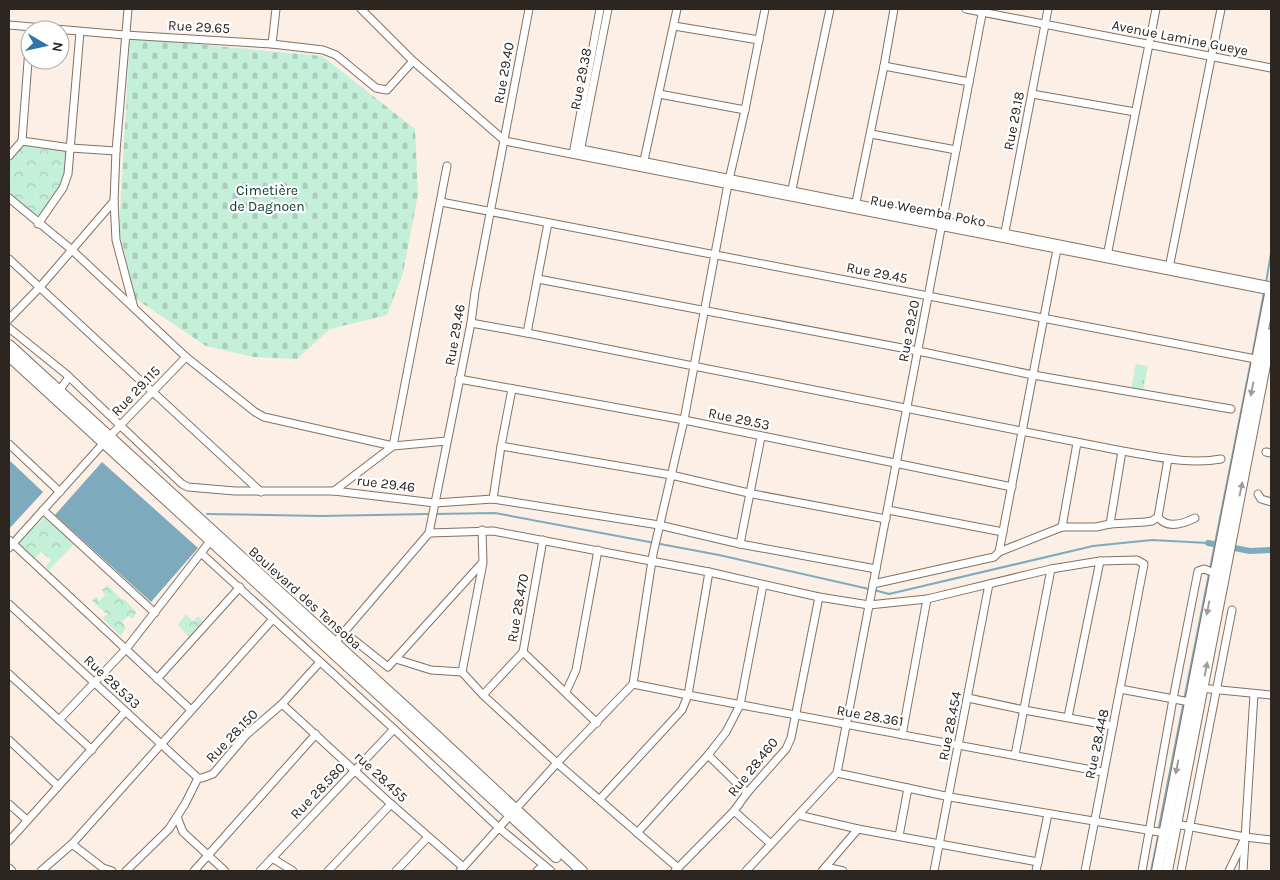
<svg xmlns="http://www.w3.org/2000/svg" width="1280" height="880" viewBox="0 0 1280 880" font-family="Karla,sans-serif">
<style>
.grass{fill:url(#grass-tufts)}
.cemetery{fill:url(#cemetery-stones)}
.park{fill:url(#park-crowns)}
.water{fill:#7dabbd}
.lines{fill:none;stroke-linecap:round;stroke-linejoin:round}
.stream{stroke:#7dabbd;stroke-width:2}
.canal{stroke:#7dabbd;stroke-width:6}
.minor-casing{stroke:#847163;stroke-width:9}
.primary-casing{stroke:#847163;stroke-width:12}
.minor{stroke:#fff;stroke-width:7}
.primary{stroke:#fff;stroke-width:10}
.oneway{fill:#a09d9b}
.labels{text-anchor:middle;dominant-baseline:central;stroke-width:4.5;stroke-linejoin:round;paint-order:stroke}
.street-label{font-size:14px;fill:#2d2520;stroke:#fff}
.park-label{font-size:14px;fill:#013c27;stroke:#fff}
</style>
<defs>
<pattern id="grass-tufts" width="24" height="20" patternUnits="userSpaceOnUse" patternTransform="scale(1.25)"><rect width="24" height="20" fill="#c4efd8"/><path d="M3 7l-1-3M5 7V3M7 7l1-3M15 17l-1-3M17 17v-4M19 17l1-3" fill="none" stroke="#a9cdb9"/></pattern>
<pattern id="cemetery-stones" width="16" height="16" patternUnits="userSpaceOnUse" patternTransform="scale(1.25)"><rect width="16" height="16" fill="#c4efd8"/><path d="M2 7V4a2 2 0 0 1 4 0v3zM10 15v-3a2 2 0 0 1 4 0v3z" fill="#a9cdb9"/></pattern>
<pattern id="park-crowns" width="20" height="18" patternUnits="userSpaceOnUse" patternTransform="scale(1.25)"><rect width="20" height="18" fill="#c4efd8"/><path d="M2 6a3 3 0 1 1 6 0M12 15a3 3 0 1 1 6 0" fill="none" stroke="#a9cdb9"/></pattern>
</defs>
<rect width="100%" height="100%" fill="#fcefe6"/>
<!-- grass -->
<path class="grass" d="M 1136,364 L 1148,366 L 1143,391 L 1131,389 Z"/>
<!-- cemetery -->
<path class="cemetery" d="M 130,38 L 322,56 L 415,129 L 418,194 L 403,273 L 387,315 L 330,329 L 297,359 L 254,357 L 206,346 L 136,299 L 119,231 Z"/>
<!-- park -->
<g class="park">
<path d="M 24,142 L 69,151 L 64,184 L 38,221 L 9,194 L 9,159 Z"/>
<path d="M 45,516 L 74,544 L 49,570 L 46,566 L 51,560 L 41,552 L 32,562 L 19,543 Z"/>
<path d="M 107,585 L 121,599 L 125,600 L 136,612 L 133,619 L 128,616 L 122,622 L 126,627 L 121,636 L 103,619 L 107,614 L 92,601 L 96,596 L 99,601 L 105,595 L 102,590 Z"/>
<path d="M 186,614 L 193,621 L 198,616 L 203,621 L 189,637 L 178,625 Z"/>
</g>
<!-- water -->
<g class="water">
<path d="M 9,460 L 43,492 L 9,529 Z"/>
<path d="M 102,462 L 198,548 L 151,602 L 55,515 Z"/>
</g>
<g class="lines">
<!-- stream -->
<g class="stream">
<path d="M 1266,283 L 1271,253"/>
<path d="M 1252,357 L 1264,292"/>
<path d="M 207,514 L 321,516 L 429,514"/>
<path d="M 434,514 L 495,513 L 719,555 L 869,589"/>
<path d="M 874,590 L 889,594 L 1093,546 L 1152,540 L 1208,543"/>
<path d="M 1159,827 L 1251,361"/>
<path d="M 1151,871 L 1158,837"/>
</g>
<!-- canal -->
<path class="canal" d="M 1208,543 L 1250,551 L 1271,550"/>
<!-- minor casing -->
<g class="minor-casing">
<g id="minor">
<path d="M 128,9 L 116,151 L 114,201 L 116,240 L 134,308"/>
<path d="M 361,9 L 413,61 L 505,141 L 1271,291"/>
<path d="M 966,9 L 1271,68"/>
<path d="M 9,25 L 125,35 L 272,44 L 323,50 L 336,55 L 376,88 L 387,90 L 413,61"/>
<path d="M 674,26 L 759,40"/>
<path d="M 272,44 L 276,9"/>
<path d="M 884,66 L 969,82"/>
<path d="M 659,94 L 745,110"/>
<path d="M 1032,94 L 1135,112"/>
<path d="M 871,134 L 956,150"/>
<path d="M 22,141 L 71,148 L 116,151"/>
<path d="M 581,149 L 1271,286"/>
<path d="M 580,152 L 608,9"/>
<path d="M 573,154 L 600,9"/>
<path d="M 9,156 L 22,141 L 30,35"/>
<path d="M 643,165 L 677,9"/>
<path d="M 791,194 L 830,9"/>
<path d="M 9,198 L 72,250 L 186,357 L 255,412 L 264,417 L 393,446 L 447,166"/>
<path d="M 441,202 L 1271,362"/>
<path d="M 855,207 L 884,66 L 894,9"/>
<path d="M 38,224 L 63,188 L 68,174 L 80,32"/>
<path d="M 1004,237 L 1048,9"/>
<path d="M 1107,256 L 1156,9"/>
<path d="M 9,259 L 261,492"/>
<path d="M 1169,268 L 1221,9"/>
<path d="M 538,279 L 918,351 L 1033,375 L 1231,409"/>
<path d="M 9,319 L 40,287 L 114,201"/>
<path d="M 471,323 L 527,333 L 1122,451 C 1154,456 1188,465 1221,459"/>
<path d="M 9,328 L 66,374 L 182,484 L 188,487 L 235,491 L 334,491 L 435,503 L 493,499 L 659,525 L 740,544 L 876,569"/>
<path d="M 527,333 L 548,223"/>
<path d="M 459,379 L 684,420 L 1012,487"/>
<path d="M 59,391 L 69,377"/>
<path d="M 9,444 L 60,492"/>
<path d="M 501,446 L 671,475 L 753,494 L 886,519"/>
<path d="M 1266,452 L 1271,453"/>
<path d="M 1168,459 L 1158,517 C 1167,529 1183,524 1195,518"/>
<path d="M 334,491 L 393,446 L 447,441"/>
<path d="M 1258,494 L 1261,499 L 1271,502"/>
<path d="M 493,499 L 501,446 L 512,389"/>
<path d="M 43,510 L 155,613"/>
<path d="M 888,510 L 1003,532"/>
<path d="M 1110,524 L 1122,451"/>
<path d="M 1062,527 L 1077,443"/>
<path d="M 429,533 L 471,323 L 475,292 L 529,9"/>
<path d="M 9,540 L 191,710"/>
<path d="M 740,544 L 761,437"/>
<path d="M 9,548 L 109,437 L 186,357"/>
<path d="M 999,552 L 1062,527 L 1096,527 L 1110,524 L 1145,522 L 1152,521 L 1158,517"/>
<path d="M 202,554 L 394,729 L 499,828 L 551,871"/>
<path d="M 873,584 L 994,557 L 999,552 L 1057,249"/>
<path d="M 9,604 L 198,778"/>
<path d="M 344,632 L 388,667 L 482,563"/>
<path d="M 333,645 L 429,533 L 493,531 L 709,572 L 819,597 L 869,605 L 927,599 L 1051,569 L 1100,561 L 1137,560 L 1144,564 L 1085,871"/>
<path d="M 523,652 L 597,723"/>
<path d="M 396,659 L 431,670 L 462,672 L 483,563 L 482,530"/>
<path d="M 462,672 L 483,695 L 557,763 L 678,868"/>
<path d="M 9,674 L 92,750"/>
<path d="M 157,679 L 240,587"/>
<path d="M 633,684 L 688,695 L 1103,772"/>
<path d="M 1200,688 L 1271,695"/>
<path d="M 1120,689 L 1190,702"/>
<path d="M 566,692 L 576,670 L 598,550"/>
<path d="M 483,695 L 523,652 L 543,540"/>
<path d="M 968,698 L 1024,710 L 1113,726"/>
<path d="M 282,704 L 391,804 L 463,867"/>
<path d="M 1068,717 L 1100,561"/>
<path d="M 59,720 L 126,649 L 211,540"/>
<path d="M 902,735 L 927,599"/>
<path d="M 9,740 L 58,786"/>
<path d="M 708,755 L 747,793"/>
<path d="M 1015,755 L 1051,569"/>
<path d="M 837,773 L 950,797 L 1165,833 L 1176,824 L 1245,837 L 1271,840"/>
<path d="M 600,799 L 682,710 L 688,695 L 709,572"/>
<path d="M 9,804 L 27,820"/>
<path d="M 734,811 L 771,844"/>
<path d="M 798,815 L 858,829 L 1038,862 L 1048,814"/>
<path d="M 177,817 L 183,832 L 225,871"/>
<path d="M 637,833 L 708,755 L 726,732 L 740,705 L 763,585"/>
<path d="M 899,836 L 908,788"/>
<path d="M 9,841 L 125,712"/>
<path d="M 72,844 L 103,868 L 112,871"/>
<path d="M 272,858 L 293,871"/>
<path d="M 826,867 L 843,871"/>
<path d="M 9,868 L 12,871"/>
<path d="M 41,871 L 72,844 L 273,619"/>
<path d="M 126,871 L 169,829 L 185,804 L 198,778 L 202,778 L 213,774 L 246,735 L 282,704 L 320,662"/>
<path d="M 194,871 L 316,734"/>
<path d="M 260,871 L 394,729"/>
<path d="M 328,871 L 391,804"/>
<path d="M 396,871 L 428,837"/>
<path d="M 460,871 L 557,763 L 633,684 L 653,554 L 684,420 L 728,184 L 745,110 L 765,9"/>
<path d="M 537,871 L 544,865"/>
<path d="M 675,871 L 734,811 L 747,793 L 786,749 L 791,738 L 819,597"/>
<path d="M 746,871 L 837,773 L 983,9"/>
<path d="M 822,871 L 858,829"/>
<path d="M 934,871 L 989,584"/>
<path d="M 1036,871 L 1038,862"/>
<path d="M 1142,871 L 1173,699 L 1198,571 L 1204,569 L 1215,573"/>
<path d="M 1181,871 L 1232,610"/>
<path d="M 1229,871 L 1244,840"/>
<path d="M 1243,871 L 1254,694"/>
</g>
</g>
<!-- primary casing -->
<g class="primary-casing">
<g id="primary">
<path d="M 9,345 L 413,714 L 582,871"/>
<path d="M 9,356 L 556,857"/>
<path d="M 1157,871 L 1271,289"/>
<path d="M 1167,871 L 1271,334"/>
</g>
</g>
<!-- minor -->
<use href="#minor" class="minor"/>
<!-- primary -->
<use href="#primary" class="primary"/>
</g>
<!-- one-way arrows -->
<defs><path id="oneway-solid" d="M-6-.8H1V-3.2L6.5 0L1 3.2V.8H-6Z" transform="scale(1.25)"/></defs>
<g class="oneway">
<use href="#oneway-solid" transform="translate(1252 389) rotate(101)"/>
<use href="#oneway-solid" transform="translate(1241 489) rotate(-78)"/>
<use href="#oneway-solid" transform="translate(1208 608) rotate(101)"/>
<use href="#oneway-solid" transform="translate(1206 669) rotate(-79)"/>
<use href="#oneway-solid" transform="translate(1177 767) rotate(101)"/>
</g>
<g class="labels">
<!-- street labels -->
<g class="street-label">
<text transform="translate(199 27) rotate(3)">Rue 29.65</text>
<text transform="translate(1180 38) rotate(11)">Avenue Lamine Gueye</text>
<text transform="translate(504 73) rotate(-80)">Rue 29.40</text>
<text transform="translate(581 79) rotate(-79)">Rue 29.38</text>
<text transform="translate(1014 121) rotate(-79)">Rue 29.18</text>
<text transform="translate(928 211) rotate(11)">Rue Weemba Poko</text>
<text transform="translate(877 273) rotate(11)">Rue 29.45</text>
<text transform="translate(909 331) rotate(-79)">Rue 29.20</text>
<text transform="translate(455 335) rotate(-80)">Rue 29.46</text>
<text transform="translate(136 391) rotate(-46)">Rue 29.115</text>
<text transform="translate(739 419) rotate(12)">Rue 29.53</text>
<text transform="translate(386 484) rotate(7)">rue 29.46</text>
<text transform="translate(305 598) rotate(42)">Boulevard des Tensoba</text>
<text transform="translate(518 608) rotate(-80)">Rue 28.470</text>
<text transform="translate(112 682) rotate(43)">Rue 28.533</text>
<text transform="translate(870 716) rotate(10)">Rue 28.361</text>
<text transform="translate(950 726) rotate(-79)">Rue 28.454</text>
<text transform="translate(232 736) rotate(-46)">Rue 28.150</text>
<text transform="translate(1097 744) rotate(-78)">Rue 28.448</text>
<text transform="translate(753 767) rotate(-51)">Rue 28.460</text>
<text transform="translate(381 777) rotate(43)">rue 28.455</text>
<text transform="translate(318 791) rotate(-46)">Rue 28.580</text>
</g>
<!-- park labels -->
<g class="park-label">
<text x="267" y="190">Cimetière<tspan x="267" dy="16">de Dagnoen</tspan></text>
</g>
</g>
<!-- border -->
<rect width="1280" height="880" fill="none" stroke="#2d2520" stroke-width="20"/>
<!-- north arrow -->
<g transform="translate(45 45) rotate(99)"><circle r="24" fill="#ffffff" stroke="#aba8a6"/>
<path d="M0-4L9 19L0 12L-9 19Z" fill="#2d76aa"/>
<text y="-8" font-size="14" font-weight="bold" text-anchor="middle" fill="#2d2520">N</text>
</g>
</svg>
